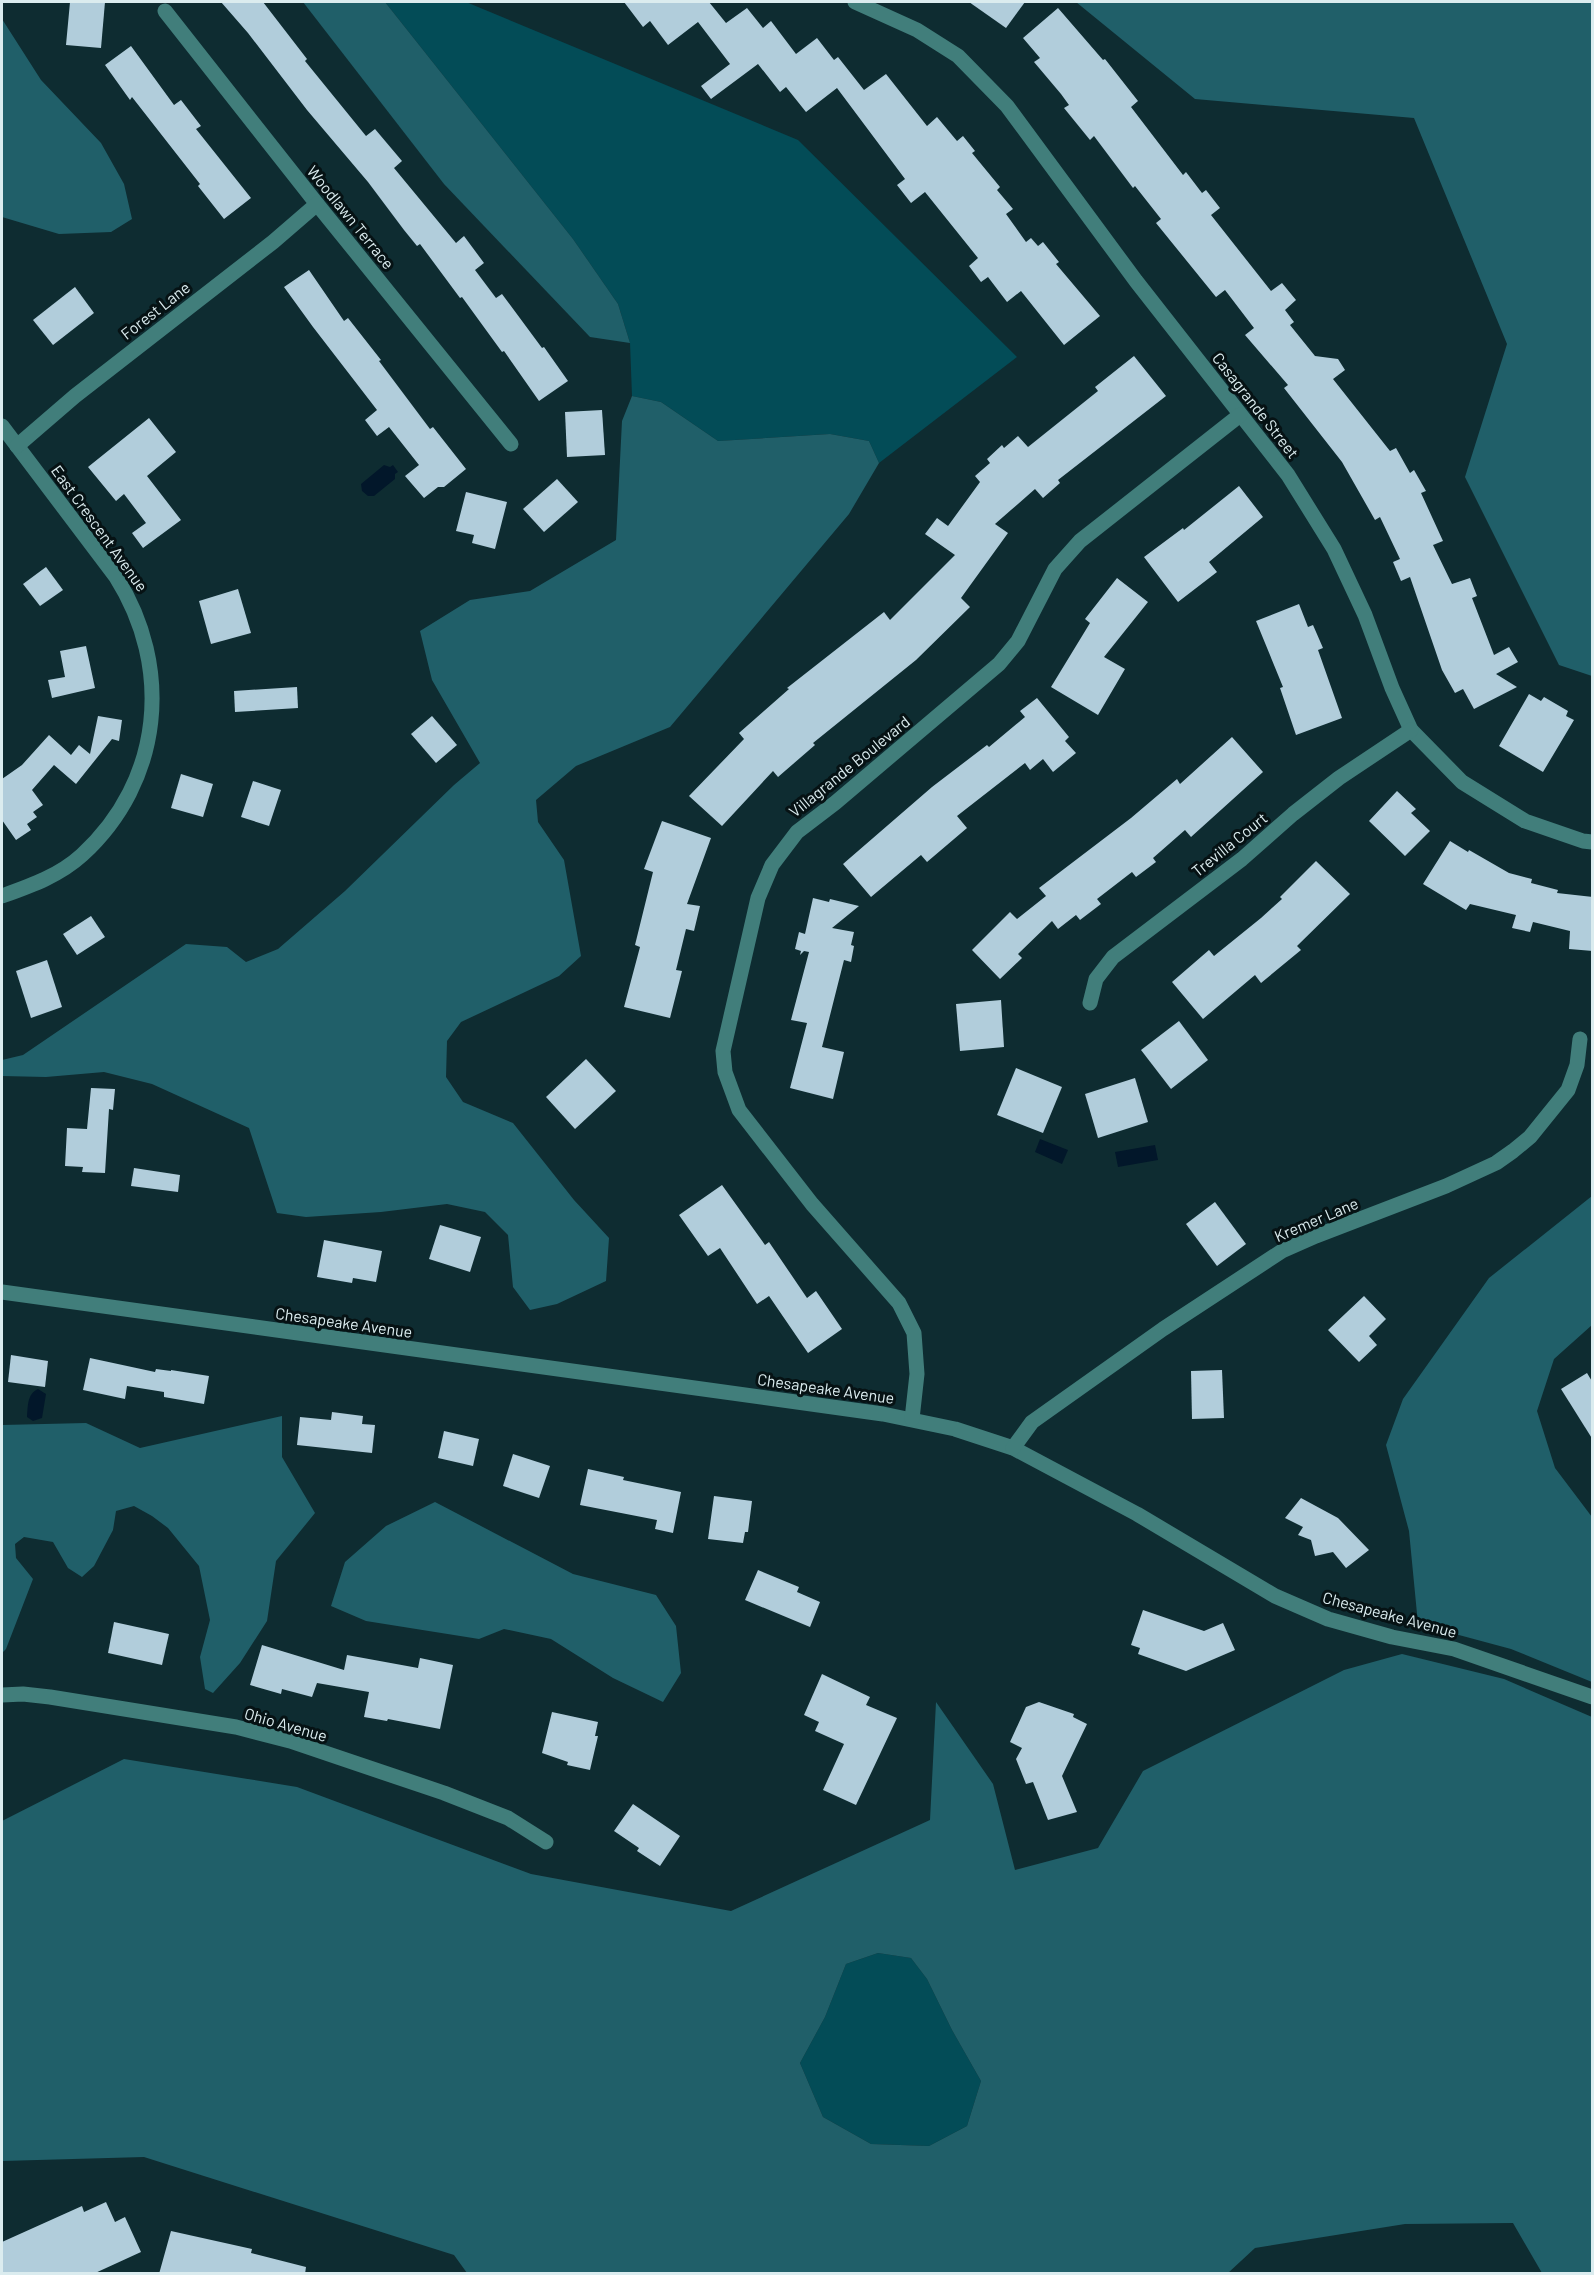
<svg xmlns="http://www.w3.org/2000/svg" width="1594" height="2275" viewBox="0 0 1594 2275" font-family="Barlow,sans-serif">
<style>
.green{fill:#034c57}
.forest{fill:#205f69;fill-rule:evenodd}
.water{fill:#02172a}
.building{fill:#b1cddb}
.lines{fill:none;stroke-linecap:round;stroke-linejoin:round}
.minor{stroke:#417e7b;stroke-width:15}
.labels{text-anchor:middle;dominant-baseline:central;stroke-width:6;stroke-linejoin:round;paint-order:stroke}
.street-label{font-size:16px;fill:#dbecef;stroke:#061214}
</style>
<rect width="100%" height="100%" fill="#0e2c31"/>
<!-- green -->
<g class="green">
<path d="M 385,2 L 466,2 L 798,140 L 1017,357 L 879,463 L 869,441 L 830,434 L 718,441 L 661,402 L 632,396 L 630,343 L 618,304 L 573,239 Z"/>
<path d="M 878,1953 L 911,1958 L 927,1979 L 952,2030 L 981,2081 L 967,2126 L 929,2146 L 871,2144 L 823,2117 L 800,2063 L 825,2017 L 846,1964 Z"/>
</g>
<!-- forest -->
<g class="forest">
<path d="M 303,2 L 385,2 L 573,239 L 618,304 L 630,343 L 590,337 L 444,184 Z"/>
<path d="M 1076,2 L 1592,2 L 1592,676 L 1559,665 L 1465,477 L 1507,344 L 1414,118 L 1195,99 Z"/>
<path d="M 2,19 L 41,80 L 101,143 L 124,184 L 132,219 L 111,232 L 59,234 L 2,217 Z"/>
<path d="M 632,396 L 661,402 L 718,441 L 830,434 L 869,441 L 879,463 L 849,514 L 670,727 L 576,766 L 536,800 L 538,822 L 564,860 L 581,956 L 559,976 L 461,1022 L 447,1041 L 446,1077 L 463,1102 L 513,1123 L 574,1200 L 609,1238 L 606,1281 L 557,1304 L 530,1310 L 513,1287 L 508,1235 L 485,1212 L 447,1204 L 381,1212 L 306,1217 L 277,1213 L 249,1128 L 152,1084 L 104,1072 L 46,1077 L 2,1076 L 2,1060 L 23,1055 L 186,944 L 227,947 L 246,962 L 278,949 L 345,891 L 454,785 L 480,763 L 432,680 L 420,631 L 470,600 L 530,591 L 616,540 L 622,421 Z"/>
<path d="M 1592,1196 L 1592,1325 L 1554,1359 L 1537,1411 L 1555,1468 L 1592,1517 L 1592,1682 L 1511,1649 L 1418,1624 L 1409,1531 L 1386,1445 L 1403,1399 L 1489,1278 Z"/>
<path d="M 282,1416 L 282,1457 L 315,1513 L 276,1561 L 267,1621 L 240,1663 L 213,1693 L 205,1689 L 200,1657 L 210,1620 L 199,1566 L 168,1528 L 152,1516 L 134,1506 L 116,1511 L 113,1530 L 94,1566 L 82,1577 L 68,1568 L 53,1542 L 24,1537 L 15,1544 L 16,1558 L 33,1579 L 6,1649 L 2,1653 L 2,1425 L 86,1423 L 140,1448 Z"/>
<path d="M 435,1502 L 573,1574 L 656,1595 L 676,1626 L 681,1673 L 663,1702 L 613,1678 L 551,1639 L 504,1629 L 479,1639 L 366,1621 L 331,1606 L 345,1562 L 386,1526 Z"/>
<path d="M 1402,1654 L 1504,1679 L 1592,1717 L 1592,2273 L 1542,2273 L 1513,2223 L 1405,2224 L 1255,2248 L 1228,2273 L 467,2273 L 454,2255 L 144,2157 L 2,2161 L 2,1821 L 124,1759 L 297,1787 L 531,1874 L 731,1911 L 930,1820 L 936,1702 L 993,1784 L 1015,1870 L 1098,1848 L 1143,1771 L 1344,1670 ZM 878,1953 L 911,1958 L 927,1979 L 952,2030 L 981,2081 L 967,2126 L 929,2146 L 871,2144 L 823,2117 L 800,2063 L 825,2017 L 846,1964 Z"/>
</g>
<!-- water -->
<g class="water">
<path d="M 384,465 L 390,467 L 393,465 L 398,472 L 395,474 L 395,479 L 374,496 L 368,496 L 362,491 L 361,484 Z"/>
<path d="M 1040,1139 L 1068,1150 L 1062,1164 L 1035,1152 Z"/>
<path d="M 1155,1145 L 1158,1160 L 1118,1167 L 1115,1152 Z"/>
<path d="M 38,1389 L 46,1394 L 42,1418 L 33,1421 L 27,1417 C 28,1406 27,1394 38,1389 Z"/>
</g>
<!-- building -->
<g class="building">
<path d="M 70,2 L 105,2 L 101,48 L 66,45 Z"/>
<path d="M 221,2 L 263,2 L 307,59 L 305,61 L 366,136 L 375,129 L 402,161 L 394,168 L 456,243 L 464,236 L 484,263 L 475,270 L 496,298 L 502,294 L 542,348 L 544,347 L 568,381 L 539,401 L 504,351 L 502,352 L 462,297 L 460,298 L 420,244 L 417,246 L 404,230 L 368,182 L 307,110 L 248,33 Z"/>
<path d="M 624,2 L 709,2 L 726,23 L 747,8 L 763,28 L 771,21 L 796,54 L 817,38 L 834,60 L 838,57 L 864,90 L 886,74 L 927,126 L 937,117 L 957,141 L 963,136 L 975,151 L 972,153 L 1000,187 L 997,190 L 1013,209 L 1006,214 L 1026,242 L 1031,238 L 1038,246 L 1043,242 L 1059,262 L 1056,264 L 1100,316 L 1064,345 L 1021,291 L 1007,302 L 988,277 L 981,282 L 969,266 L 978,258 L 925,192 L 911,203 L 897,185 L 905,179 L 837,88 L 806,112 L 786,87 L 780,92 L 758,64 L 711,99 L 701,86 L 730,64 L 698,22 L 668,45 L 650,21 L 643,27 Z"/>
<path d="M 969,2 L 1025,2 L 1006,28 Z"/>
<path d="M 1058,8 L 1103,60 L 1105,59 L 1138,101 L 1131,107 L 1183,175 L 1186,172 L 1202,193 L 1206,190 L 1220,208 L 1211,215 L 1271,291 L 1282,283 L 1296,300 L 1285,310 L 1294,322 L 1290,325 L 1315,356 L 1338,359 L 1345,370 L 1333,379 L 1390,451 L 1396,448 L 1410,473 L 1414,470 L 1426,491 L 1421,493 L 1443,541 L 1433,545 L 1452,584 L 1470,578 L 1477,596 L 1472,598 L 1494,655 L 1509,647 L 1518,662 L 1496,674 L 1517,687 L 1474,709 L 1463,689 L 1455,693 L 1442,670 L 1410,577 L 1401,581 L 1393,562 L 1400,559 L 1380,517 L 1375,520 L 1342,462 L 1284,388 L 1288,385 L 1245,335 L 1254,328 L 1225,290 L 1216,297 L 1156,223 L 1161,219 L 1135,186 L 1133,188 L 1094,136 L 1090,140 L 1064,108 L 1069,105 L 1061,94 L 1034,62 L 1040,58 L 1023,38 Z"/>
<path d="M 131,46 L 174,105 L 181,100 L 201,126 L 196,129 L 251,198 L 224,219 L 198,186 L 200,184 L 132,97 L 130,100 L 105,65 Z"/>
<path d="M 309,270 L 344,321 L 348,318 L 381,360 L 379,361 L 430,429 L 433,427 L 466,469 L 444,487 L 438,487 L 424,498 L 405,476 L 419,465 L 389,427 L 377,436 L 365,420 L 377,410 L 313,327 L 284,287 Z"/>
<path d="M 75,287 L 94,313 L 53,345 L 33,320 Z"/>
<path d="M 1134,356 L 1166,396 L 1058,480 L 1060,483 L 1043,498 L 1035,489 L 995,524 L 1008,533 L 961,598 L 970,607 L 916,660 L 813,743 L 815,745 L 778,777 L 773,771 L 722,826 L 689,796 L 744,739 L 739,733 L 789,689 L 787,688 L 884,612 L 890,620 L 955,555 L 925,534 L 937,518 L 948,526 L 980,482 L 975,476 L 990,463 L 987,459 L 1002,445 L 1004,448 L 1018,436 L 1028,447 L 1098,391 L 1095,387 Z"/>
<path d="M 602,410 L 605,455 L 567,457 L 565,412 Z"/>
<path d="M 149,418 L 176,452 L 147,476 L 181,520 L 143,548 L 132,533 L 146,523 L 124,494 L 116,501 L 88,467 Z"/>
<path d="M 557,479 L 578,502 L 544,532 L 523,509 Z"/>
<path d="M 1239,486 L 1263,517 L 1209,562 L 1217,572 L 1178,602 L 1144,557 L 1183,528 L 1184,530 Z"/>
<path d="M 466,492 L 507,502 L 495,549 L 472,543 L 474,535 L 456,531 Z"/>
<path d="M 46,567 L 63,590 L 40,606 L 23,584 Z"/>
<path d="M 1117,578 L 1148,602 L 1104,657 L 1125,669 L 1098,715 L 1051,687 L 1090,623 L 1085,619 Z"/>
<path d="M 238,589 L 251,633 L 211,644 L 199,601 Z"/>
<path d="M 1299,604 L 1308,627 L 1313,625 L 1323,648 L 1318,650 L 1342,718 L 1296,735 L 1280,688 L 1283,687 L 1256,621 Z"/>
<path d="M 86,646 L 95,688 L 52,698 L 48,680 L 65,677 L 60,651 Z"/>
<path d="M 297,687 L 298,708 L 235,712 L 234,691 Z"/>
<path d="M 1529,694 L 1541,701 L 1544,697 L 1568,711 L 1566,716 L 1574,720 L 1543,772 L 1499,746 Z"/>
<path d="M 1037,698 L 1069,737 L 1065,741 L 1076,753 L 1053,772 L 1043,759 L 1030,770 L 1025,763 L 957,816 L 967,828 L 927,862 L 921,855 L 871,897 L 843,864 L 932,787 L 987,745 L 989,747 L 1025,717 L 1020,711 Z"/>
<path d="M 98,716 L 122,720 L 119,741 L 112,739 L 76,784 L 54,765 L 32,790 L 43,805 L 33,812 L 37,817 L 27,824 L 31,830 L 16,840 L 2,820 L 2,779 L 22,765 L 49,735 L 71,755 L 79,745 L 90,754 Z"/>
<path d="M 432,716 L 457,745 L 436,763 L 411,734 Z"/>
<path d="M 1232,737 L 1263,772 L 1191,837 L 1185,830 L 1153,858 L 1156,862 L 1136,877 L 1132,872 L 1097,899 L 1101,904 L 1080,920 L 1076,915 L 1058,929 L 1052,921 L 1018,954 L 1022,958 L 1000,979 L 972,950 L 1010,912 L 1017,919 L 1046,896 L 1039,888 L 1131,818 L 1177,779 L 1180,784 Z"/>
<path d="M 181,774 L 213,784 L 203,817 L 171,808 Z"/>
<path d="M 253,781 L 281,790 L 269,826 L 241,817 Z"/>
<path d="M 1397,791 L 1416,809 L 1411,813 L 1430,831 L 1405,856 L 1369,821 Z"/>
<path d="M 662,821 L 711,838 L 687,904 L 700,906 L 694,931 L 686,929 L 676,970 L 682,971 L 670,1018 L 624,1007 L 640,947 L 635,945 L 653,872 L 644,869 Z"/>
<path d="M 1450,841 L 1468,852 L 1469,850 L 1509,873 L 1532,879 L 1531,883 L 1558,890 L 1557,893 L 1593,897 L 1593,951 L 1569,949 L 1570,931 L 1533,922 L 1530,932 L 1512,928 L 1516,915 L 1470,904 L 1466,910 L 1423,884 Z"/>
<path d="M 1316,861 L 1350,894 L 1297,946 L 1301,950 L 1261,983 L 1255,975 L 1203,1019 L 1172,982 L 1209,950 L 1214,956 L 1261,918 L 1282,899 L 1280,897 Z"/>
<path d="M 813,898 L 829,902 L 830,899 L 859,906 L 832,928 L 854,932 L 851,945 L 854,946 L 851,962 L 844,960 L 822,1047 L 844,1052 L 833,1099 L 790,1088 L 807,1023 L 791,1020 L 809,952 L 804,951 L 800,955 L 801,951 L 795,949 L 799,932 L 805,934 Z"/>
<path d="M 91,916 L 105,937 L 77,955 L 63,934 Z"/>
<path d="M 47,960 L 62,1007 L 31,1018 L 16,971 Z"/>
<path d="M 1001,1000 L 1004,1047 L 960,1051 L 956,1004 Z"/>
<path d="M 1179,1021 L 1208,1060 L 1171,1089 L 1141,1050 Z"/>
<path d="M 586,1059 L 616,1091 L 575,1129 L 546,1097 Z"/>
<path d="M 1016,1068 L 1062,1087 L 1043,1133 L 997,1115 Z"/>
<path d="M 1135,1078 L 1148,1122 L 1098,1138 L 1085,1094 Z"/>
<path d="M 91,1088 L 115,1089 L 113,1110 L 109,1109 L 105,1173 L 82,1172 L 83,1167 L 65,1166 L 67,1128 L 87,1129 Z"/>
<path d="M 134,1168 L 180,1175 L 178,1192 L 131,1186 Z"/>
<path d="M 722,1185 L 765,1245 L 769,1242 L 807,1298 L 816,1291 L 842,1329 L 808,1353 L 769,1296 L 757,1304 L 720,1248 L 708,1256 L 679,1215 Z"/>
<path d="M 1215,1202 L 1246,1244 L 1217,1266 L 1186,1224 Z"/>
<path d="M 440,1225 L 481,1237 L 470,1272 L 429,1259 Z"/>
<path d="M 324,1240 L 382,1251 L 376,1282 L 353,1278 L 352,1283 L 317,1277 Z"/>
<path d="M 1364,1296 L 1386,1319 L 1369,1336 L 1377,1345 L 1359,1362 L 1328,1330 Z"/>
<path d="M 11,1355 L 48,1361 L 45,1387 L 8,1382 Z"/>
<path d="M 90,1358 L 155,1372 L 156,1369 L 171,1371 L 171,1370 L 209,1376 L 204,1404 L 164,1397 L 164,1392 L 127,1386 L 125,1399 L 83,1390 Z"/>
<path d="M 1222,1370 L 1224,1418 L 1192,1419 L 1191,1371 Z"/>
<path d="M 1587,1373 L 1593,1383 L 1593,1440 L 1561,1389 Z"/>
<path d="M 332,1412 L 363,1416 L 362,1424 L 375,1425 L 372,1453 L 297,1445 L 300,1417 L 331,1420 Z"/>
<path d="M 444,1431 L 479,1439 L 473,1466 L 438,1458 Z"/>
<path d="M 513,1454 L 550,1466 L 539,1498 L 503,1486 Z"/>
<path d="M 588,1469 L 624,1477 L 623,1480 L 681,1492 L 673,1533 L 655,1529 L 657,1520 L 580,1505 Z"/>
<path d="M 714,1496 L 752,1501 L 748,1532 L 745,1532 L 743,1543 L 708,1539 Z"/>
<path d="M 1301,1498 L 1338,1518 L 1369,1550 L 1346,1568 L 1333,1552 L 1315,1556 L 1311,1540 L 1298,1535 L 1303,1527 L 1285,1518 Z"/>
<path d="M 758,1570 L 799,1587 L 797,1592 L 820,1602 L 810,1627 L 745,1600 Z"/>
<path d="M 1143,1610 L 1204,1631 L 1223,1623 L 1235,1650 L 1186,1671 L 1138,1654 L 1140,1648 L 1131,1645 Z"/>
<path d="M 114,1622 L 169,1634 L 162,1665 L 108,1653 Z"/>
<path d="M 262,1645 L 344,1670 L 347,1655 L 418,1668 L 420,1658 L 453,1665 L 440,1729 L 388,1719 L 387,1721 L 364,1717 L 369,1692 L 317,1683 L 312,1697 L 282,1689 L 281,1694 L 250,1685 Z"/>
<path d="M 822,1674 L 870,1697 L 866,1705 L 897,1718 L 856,1805 L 823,1790 L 844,1744 L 815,1731 L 819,1722 L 804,1715 Z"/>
<path d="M 1039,1702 L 1074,1714 L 1073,1717 L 1087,1724 L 1062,1776 L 1077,1812 L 1048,1820 L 1033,1782 L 1026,1784 L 1016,1759 L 1022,1748 L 1010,1742 L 1026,1707 Z"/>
<path d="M 552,1712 L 598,1722 L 595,1736 L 598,1736 L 590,1770 L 567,1765 L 568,1762 L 542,1753 Z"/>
<path d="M 633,1804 L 680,1836 L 660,1866 L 637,1851 L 639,1848 L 614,1831 Z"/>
<path d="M 106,2202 L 115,2222 L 125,2217 L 141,2252 L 93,2274 L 2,2274 L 2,2242 L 82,2206 L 84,2212 Z"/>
<path d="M 171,2231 L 252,2249 L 251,2253 L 306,2267 L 305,2274 L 159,2274 Z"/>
</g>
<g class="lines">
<!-- minor -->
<g class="minor">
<path d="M 855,2 L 917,30 L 958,56 L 1007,106 L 1136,281 L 1288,475 L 1334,549 L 1365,615 L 1392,688 L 1411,730 L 1462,782 L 1525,821 L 1583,841 L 1592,842"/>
<path d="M 165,11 L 317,204 L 511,444"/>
<path d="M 2,426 L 116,577 C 173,667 163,781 82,855 C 59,876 30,886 2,896"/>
<path d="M 17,446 L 75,396 L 273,242 L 317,204"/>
<path d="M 1090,1003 L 1096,979 L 1113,957 L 1242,859 L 1293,814 L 1339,778 L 1411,730"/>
<path d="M 2,1292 L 883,1414 L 955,1429 L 1013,1448 L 1137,1514 L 1275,1596 L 1328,1619 L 1392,1637 L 1454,1649 L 1592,1697"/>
<path d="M 912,1419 L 917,1374 L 914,1333 L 899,1303 L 812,1204 L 739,1110 L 725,1072 L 723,1051 L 758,898 L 772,865 L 797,832 L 835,803 L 999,664 L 1018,641 L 1055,569 L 1080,541 L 1240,415"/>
<path d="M 1013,1448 L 1032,1422 L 1163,1329 L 1282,1251 L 1316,1236 L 1446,1186 L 1496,1163 L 1513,1151 L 1530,1137 L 1568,1090 L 1577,1065 L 1580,1039"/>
<path d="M 2,1695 L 23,1694 L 50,1697 L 236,1727 L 290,1741 L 444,1793 L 508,1818 L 546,1842"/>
</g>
</g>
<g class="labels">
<!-- street labels -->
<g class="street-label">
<text transform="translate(351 217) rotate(51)">Woodlawn Terrace</text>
<text transform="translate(155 310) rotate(-38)">Forest Lane</text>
<text transform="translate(1256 405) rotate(52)">Casagrande Street</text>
<text transform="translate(100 528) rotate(54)">East Crescent Avenue</text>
<text transform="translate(849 766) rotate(-39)">Villagrande Boulevard</text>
<text transform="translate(1229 844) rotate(-39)">Trevilla Court</text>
<text transform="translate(1316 1219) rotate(-23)">Kremer Lane</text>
<text transform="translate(344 1322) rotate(8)">Chesapeake Avenue</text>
<text transform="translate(826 1388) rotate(8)">Chesapeake Avenue</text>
<text transform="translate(1390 1614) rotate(15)">Chesapeake Avenue</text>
<text transform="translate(286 1724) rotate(16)">Ohio Avenue</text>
</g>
</g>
<!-- border -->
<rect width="1594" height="2275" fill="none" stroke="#dbecef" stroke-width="6"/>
</svg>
